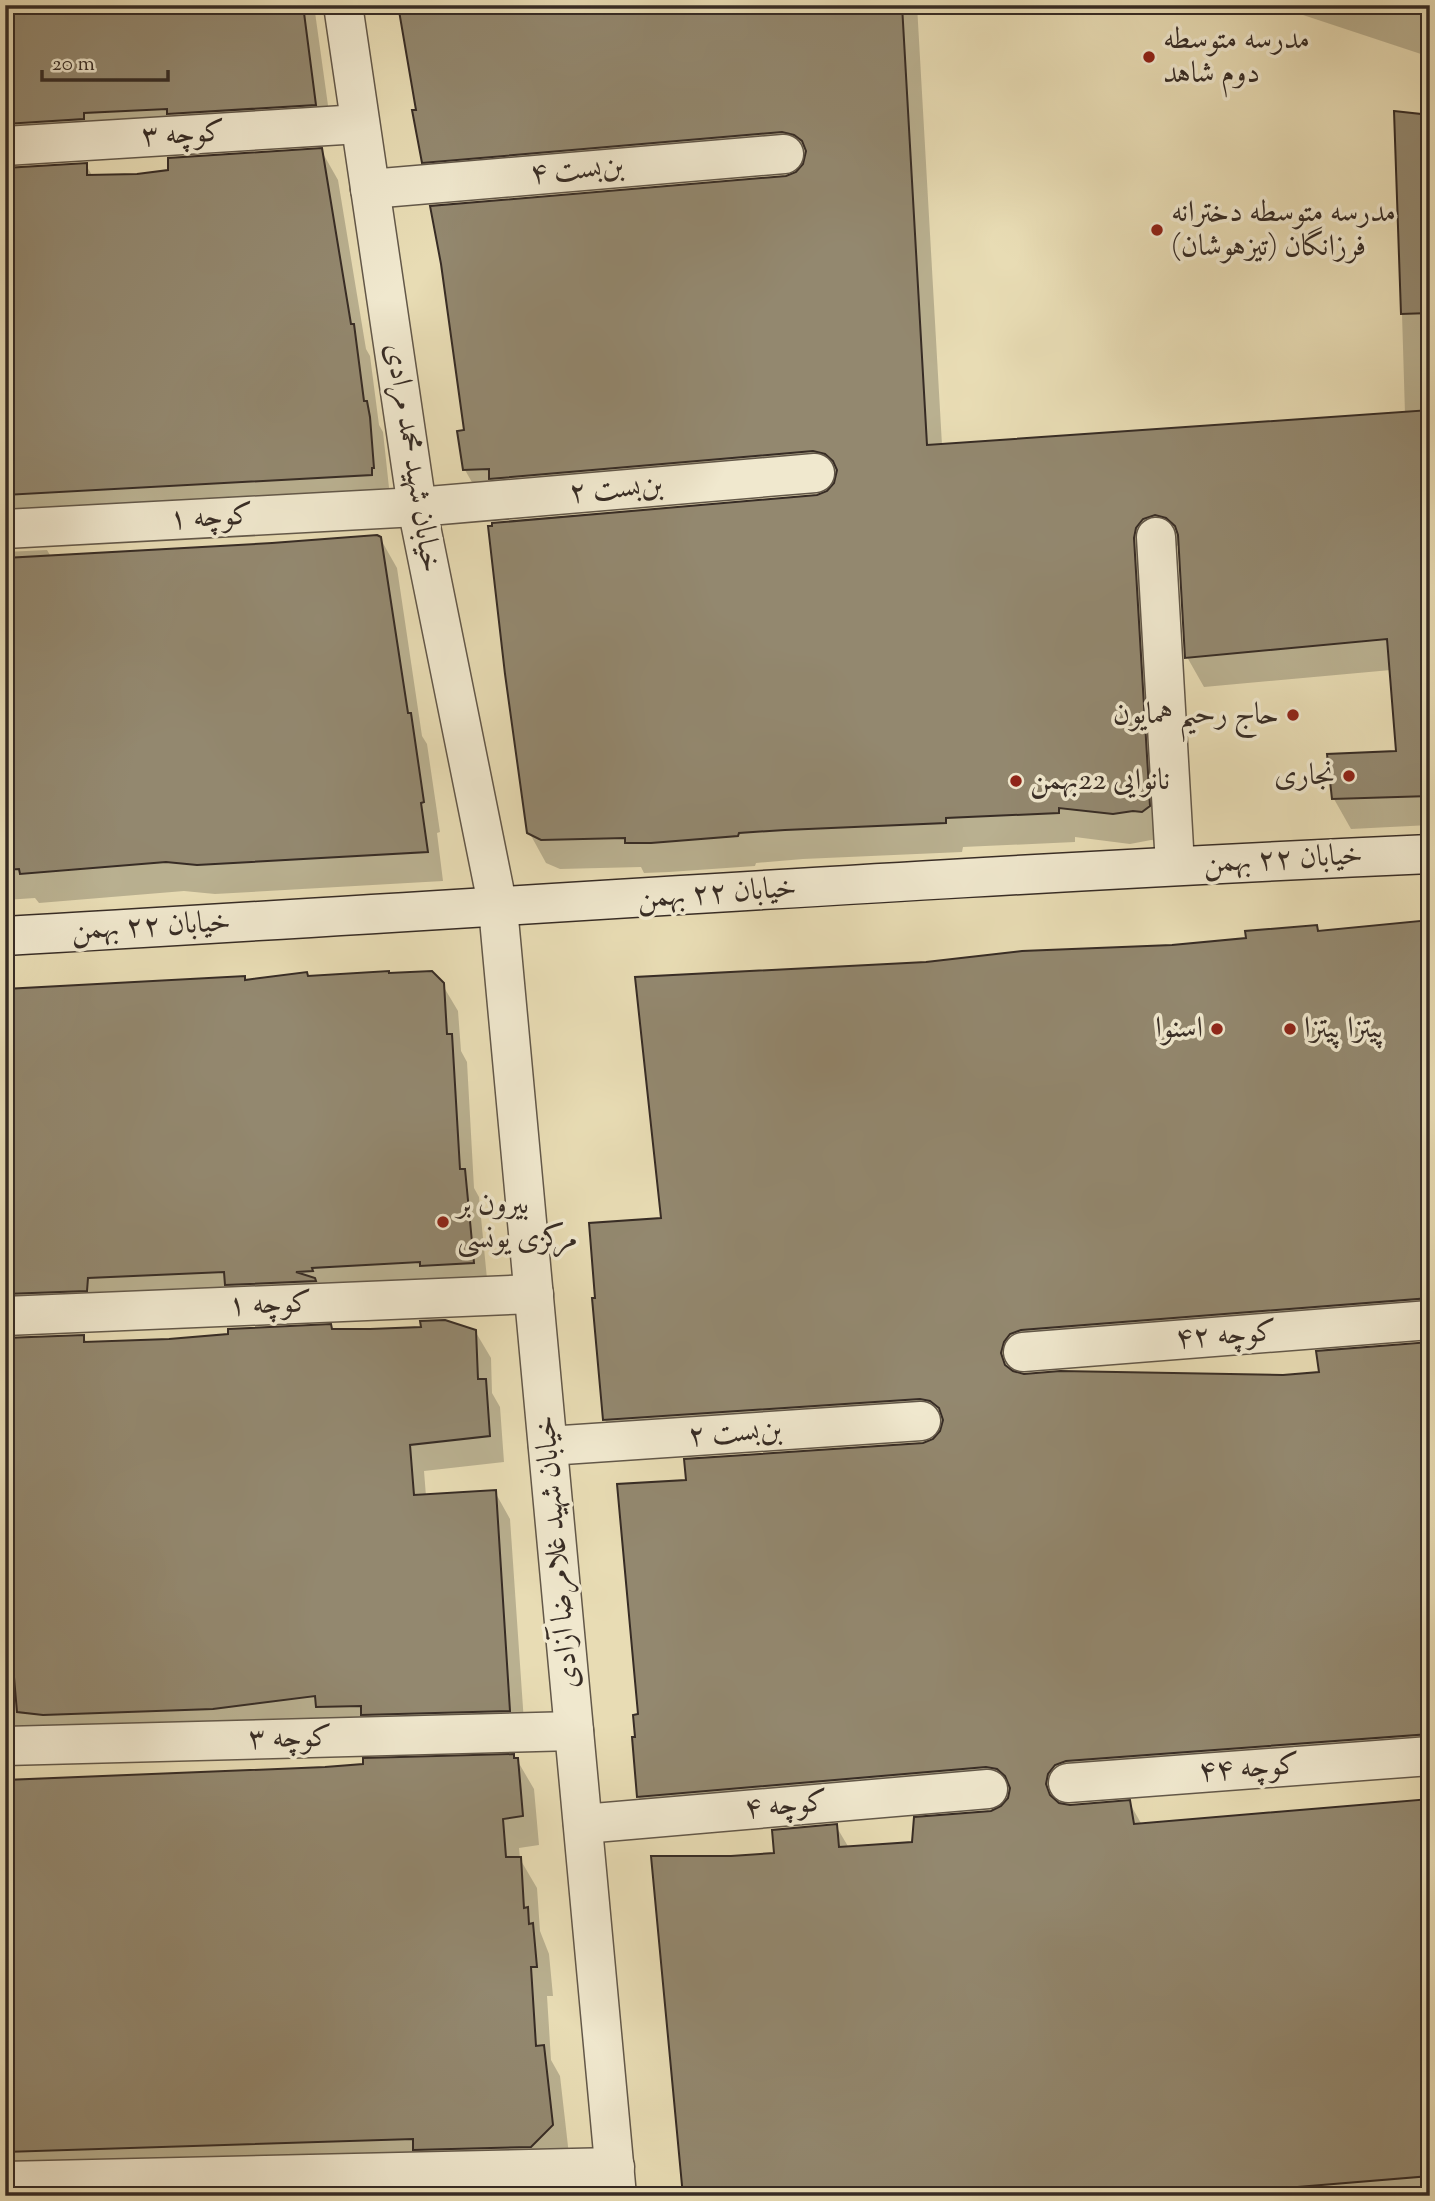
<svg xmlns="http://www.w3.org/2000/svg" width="1435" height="2201" viewBox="0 0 1435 2201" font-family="'Sorts Mill Goudy',Amiri,serif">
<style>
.shadow{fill:#0003}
.building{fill:#93886f;stroke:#372c25;stroke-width:2}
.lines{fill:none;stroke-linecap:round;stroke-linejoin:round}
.street-casing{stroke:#635849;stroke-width:41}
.secondary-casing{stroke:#372c25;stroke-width:41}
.street{stroke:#f0e8ce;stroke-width:38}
.secondary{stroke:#f0e8ce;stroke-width:38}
.poi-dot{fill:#8f2418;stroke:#f0e8ce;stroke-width:2.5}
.labels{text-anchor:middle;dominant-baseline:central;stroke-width:7;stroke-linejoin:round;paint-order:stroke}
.poi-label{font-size:30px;fill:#372c25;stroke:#f0e8ce;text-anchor:start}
.street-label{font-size:30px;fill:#372c25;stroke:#f0e8ce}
</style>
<rect width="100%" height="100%" fill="#e8dcb4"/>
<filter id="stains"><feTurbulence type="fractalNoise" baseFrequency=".00286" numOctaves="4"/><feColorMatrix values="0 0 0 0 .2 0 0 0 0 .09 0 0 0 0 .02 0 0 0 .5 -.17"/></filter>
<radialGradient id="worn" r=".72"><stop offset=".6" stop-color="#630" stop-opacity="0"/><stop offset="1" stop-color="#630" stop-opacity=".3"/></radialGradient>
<!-- shadow -->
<g class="shadow">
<path d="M 5,5 L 314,5 L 332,134 L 5,162 Z"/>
<path d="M 399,5 L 917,5 L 942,445 L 1405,414 L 1396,113 L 1430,117 L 1430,825 L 1351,829 L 1334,799 L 1398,752 L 1391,670 L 1204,687 L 1187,657 L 1180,546 L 1172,545 L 1160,841 L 1151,840 L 1130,844 L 1075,837 L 1075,842 L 963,847 L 962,852 L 803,859 L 756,863 L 755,866 L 669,872 L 644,873 L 641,867 L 560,869 L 546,863 L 529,832 L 817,497 L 828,493 L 838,482 L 482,500 L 465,470 L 466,431 L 797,174 L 807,163 L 800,162 L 440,192 L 423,162 L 418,111 Z"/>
<path d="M 1290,5 L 1430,5 L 1430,57 L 1294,12 Z"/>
<path d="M 321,150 L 338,180 L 366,349 L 370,356 L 379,425 L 383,432 L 390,497 L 5,545 L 5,169 L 86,165 L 93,177 L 137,176 Z"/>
<path d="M 380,538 L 397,568 L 422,736 L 427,744 L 440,832 L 437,833 L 443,881 L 215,894 L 184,891 L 39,903 L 35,898 L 5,900 L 5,552 L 47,550 L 50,555 Z"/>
<path d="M 1430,922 L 1430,1328 L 1028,1363 L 1019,1375 L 1283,1376 L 1430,1362 L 1430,1765 L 1073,1794 L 1064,1806 L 1129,1802 L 1142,1825 L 1430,1799 L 1430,2196 L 684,2196 L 731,1858 L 776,1855 L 836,1826 L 849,1848 L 913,1844 L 1002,1808 L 1010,1797 L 655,1826 L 638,1797 L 634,1739 L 636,1739 L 688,1482 L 923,1444 L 934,1441 L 943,1429 L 622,1449 L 605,1420 L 663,1219 L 926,964 L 1248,940 L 1317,927 L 1320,932 Z"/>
<path d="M 244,977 L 246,981 L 308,978 L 442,984 L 458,1011 L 461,1051 L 467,1062 L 474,1188 L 479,1197 L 488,1289 L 5,1327 L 5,992 Z"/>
<path d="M 333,1331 L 475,1331 L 491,1358 L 492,1393 L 500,1407 L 504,1462 L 424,1471 L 426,1496 L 495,1492 L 510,1519 L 525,1737 L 5,1744 L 5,1339 L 83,1336 L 87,1343 Z"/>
<path d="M 517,1760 L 534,1789 L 539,1845 L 519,1848 L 520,1859 L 537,1888 L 540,1931 L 549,1954 L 553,1996 L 547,1996 L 551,2060 L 560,2076 L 569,2155 L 5,2180 L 5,1782 Z"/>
</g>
<!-- building -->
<g class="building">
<path d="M 5,5 L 303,5 L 316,105 L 167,114 L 167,109 L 84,113 L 84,119 L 5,124 Z"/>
<path d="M 398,5 L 902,5 L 927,445 L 1430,410 L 1430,796 L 1332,799 L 1327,754 L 1396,751 L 1387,639 L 1185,658 L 1178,535 L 1175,526 L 1166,518 L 1155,515 L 1143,519 L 1136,528 L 1134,538 L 1150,806 L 1142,812 L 1133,811 L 1113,814 L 1059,808 L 1059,813 L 946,818 L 946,823 L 785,830 L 739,833 L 738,836 L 651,843 L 625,843 L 625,838 L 541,840 L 527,833 L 505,674 L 488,526 L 492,526 L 492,523 L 817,495 L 827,491 L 834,483 L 837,470 L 833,461 L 825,454 L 813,451 L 489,479 L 489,469 L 463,470 L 457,431 L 464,430 L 441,264 L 430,206 L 786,176 L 796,172 L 803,164 L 806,151 L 802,141 L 794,135 L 782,132 L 422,163 L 412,110 L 416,110 Z"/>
<path d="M 1394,111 L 1430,115 L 1430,313 L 1401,314 Z"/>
<path d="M 322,148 L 351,324 L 354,324 L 364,401 L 367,401 L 370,417 L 374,468 L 372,468 L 372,475 L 5,495 L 5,168 L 87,163 L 87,175 L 137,174 L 168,170 L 168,158 Z"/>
<path d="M 377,535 L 381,537 L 408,713 L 411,713 L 424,802 L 421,803 L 428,852 L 197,865 L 166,862 L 20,874 L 19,869 L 5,870 L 5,558 L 272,543 Z"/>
<path d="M 1430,920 L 1430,1298 L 1021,1330 L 1010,1334 L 1004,1342 L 1001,1353 L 1005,1365 L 1013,1371 L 1024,1374 L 1060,1371 L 1283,1375 L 1319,1372 L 1316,1351 L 1430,1342 L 1430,1734 L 1066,1761 L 1055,1765 L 1048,1774 L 1046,1784 L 1050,1795 L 1059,1803 L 1070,1805 L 1130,1800 L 1134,1824 L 1430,1799 L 1430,2176 L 1189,2196 L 683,2196 L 651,1856 L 731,1856 L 774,1853 L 772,1830 L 837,1824 L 839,1847 L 912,1842 L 914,1817 L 991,1811 L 1001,1806 L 1008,1798 L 1010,1788 L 1005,1776 L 997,1769 L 986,1767 L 637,1797 L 632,1737 L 635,1737 L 633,1715 L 638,1714 L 617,1484 L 686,1480 L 684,1459 L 923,1443 L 933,1439 L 940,1431 L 943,1420 L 939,1408 L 930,1401 L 920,1399 L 603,1420 L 592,1298 L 595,1298 L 589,1223 L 661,1218 L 635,977 L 926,962 L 1022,951 L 1172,945 L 1246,938 L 1245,931 L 1317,925 L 1318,931 Z"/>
<path d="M 389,971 L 389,973 L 432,971 L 444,983 L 447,1034 L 452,1034 L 460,1169 L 465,1169 L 474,1263 L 420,1266 L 420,1262 L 312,1268 L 313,1271 L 296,1272 L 315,1278 L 316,1281 L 225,1285 L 224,1272 L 88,1278 L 87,1291 L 5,1294 L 5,989 L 245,976 L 245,980 L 307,972 L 308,976 Z"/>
<path d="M 445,1320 L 476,1330 L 478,1379 L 486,1379 L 490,1436 L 410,1445 L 414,1495 L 496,1490 L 510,1711 L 361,1715 L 361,1706 L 316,1707 L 315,1696 L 213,1709 L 43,1715 L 17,1712 L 9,1619 L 5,1616 L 5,1338 L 84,1335 L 84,1342 L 169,1339 L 228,1334 L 228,1329 L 331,1324 L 332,1329 L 370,1329 L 421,1327 L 420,1321 Z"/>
<path d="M 514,1754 L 514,1758 L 518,1758 L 523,1816 L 503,1819 L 506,1857 L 521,1857 L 524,1908 L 528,1907 L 529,1924 L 533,1923 L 537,1967 L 531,1967 L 536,2046 L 544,2045 L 553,2125 L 531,2147 L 413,2150 L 413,2139 L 5,2152 L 5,1780 L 325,1767 L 363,1764 L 363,1758 Z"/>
<path d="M 537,2191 L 543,2196 L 414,2196 L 414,2193 Z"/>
</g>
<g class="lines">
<!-- street casing -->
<g class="street-casing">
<g id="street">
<path d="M 343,5 L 417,507 L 498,908 L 617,2196"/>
<path d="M 5,146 L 360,124"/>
<path d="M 370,189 L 784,154"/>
<path d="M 5,529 L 417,507 L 815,473"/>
<path d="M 1156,537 L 1175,865"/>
<path d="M 5,1316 L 534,1294"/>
<path d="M 1023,1352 L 1430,1320"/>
<path d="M 548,1446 L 921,1421"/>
<path d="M 5,1746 L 574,1731"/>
<path d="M 1068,1783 L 1430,1756"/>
<path d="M 583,1824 L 988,1789"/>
<path d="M 5,2181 L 615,2167"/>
</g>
</g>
<!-- secondary casing -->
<g class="secondary-casing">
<path id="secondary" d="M 5,936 C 480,909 955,875 1430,854"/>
</g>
<!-- street -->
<use href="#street" class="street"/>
<!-- secondary -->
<use href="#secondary" class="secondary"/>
</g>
<!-- markers -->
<g class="poi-dot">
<circle cx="1149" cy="57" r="7"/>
<circle cx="1157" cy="230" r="7"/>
<circle cx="1293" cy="715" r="7"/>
<circle cx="1349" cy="776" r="7"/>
<circle cx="1016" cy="781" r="7"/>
<circle cx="1217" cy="1029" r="7"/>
<circle cx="1290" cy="1029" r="7"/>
<circle cx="443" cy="1222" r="7"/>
</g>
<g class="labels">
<!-- poi labels -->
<g class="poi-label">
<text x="1163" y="40">مدرسه متوسطه<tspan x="1163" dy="34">دوم شاهد</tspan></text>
<text x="1171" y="213">مدرسه متوسطه دخترانه<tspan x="1171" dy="34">فرزانگان (تیزهوشان)</tspan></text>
<text x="1279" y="715" text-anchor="end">حاج رحیم همایون</text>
<text x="1335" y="776" text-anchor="end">نجاری</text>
<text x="1030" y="781">نانوایی 22بهمن</text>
<text x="1203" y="1029" text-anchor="end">اسنوا</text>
<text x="1304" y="1029">پیتزا پیتزا</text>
<text x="457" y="1205">بیرون بر<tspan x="457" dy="34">مرکزی یونسی</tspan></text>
</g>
<!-- street labels -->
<g class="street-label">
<text transform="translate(183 135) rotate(-3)">کوچه ۳</text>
<text transform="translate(577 171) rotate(-5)">بن‌بست ۴</text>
<text transform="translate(412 458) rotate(81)">خیابان شهید محمد مرادی</text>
<text transform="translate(616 490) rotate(-5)">بن‌بست ۲</text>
<text transform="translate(211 518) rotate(-3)">کوچه ۱</text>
<text transform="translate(1283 860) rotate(-3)">خیابان ۲۲ بهمن</text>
<text transform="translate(717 894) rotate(-4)">خیابان ۲۲ بهمن</text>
<text transform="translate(151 927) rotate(-3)">خیابان ۲۲ بهمن</text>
<text transform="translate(270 1305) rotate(-2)">کوچه ۱</text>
<text transform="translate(1226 1336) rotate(-4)">کوچه ۴۲</text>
<text transform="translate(735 1434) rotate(-4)">بن‌بست ۲</text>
<text transform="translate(558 1552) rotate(-95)">خیابان شهید غلامرضا آزادی</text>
<text transform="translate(290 1739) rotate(-1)">کوچه ۳</text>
<text transform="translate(1249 1769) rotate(-4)">کوچه ۴۴</text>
<text transform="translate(786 1806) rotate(-5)">کوچه ۴</text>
</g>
</g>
<!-- margin -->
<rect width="1435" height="2201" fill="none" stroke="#e8dcb4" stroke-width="28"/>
<rect x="7" y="7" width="1421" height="2187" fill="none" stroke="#372c25" stroke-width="3.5"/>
<rect x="14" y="14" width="1407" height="2173" fill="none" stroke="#372c25" stroke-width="2"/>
<!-- scale -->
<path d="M42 70v10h126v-10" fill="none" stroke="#372c25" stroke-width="3.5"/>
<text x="52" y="70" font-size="21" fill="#372c25" stroke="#f0e8ce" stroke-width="5" paint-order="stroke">20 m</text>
<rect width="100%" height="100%" filter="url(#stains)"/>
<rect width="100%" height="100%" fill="url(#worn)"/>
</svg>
